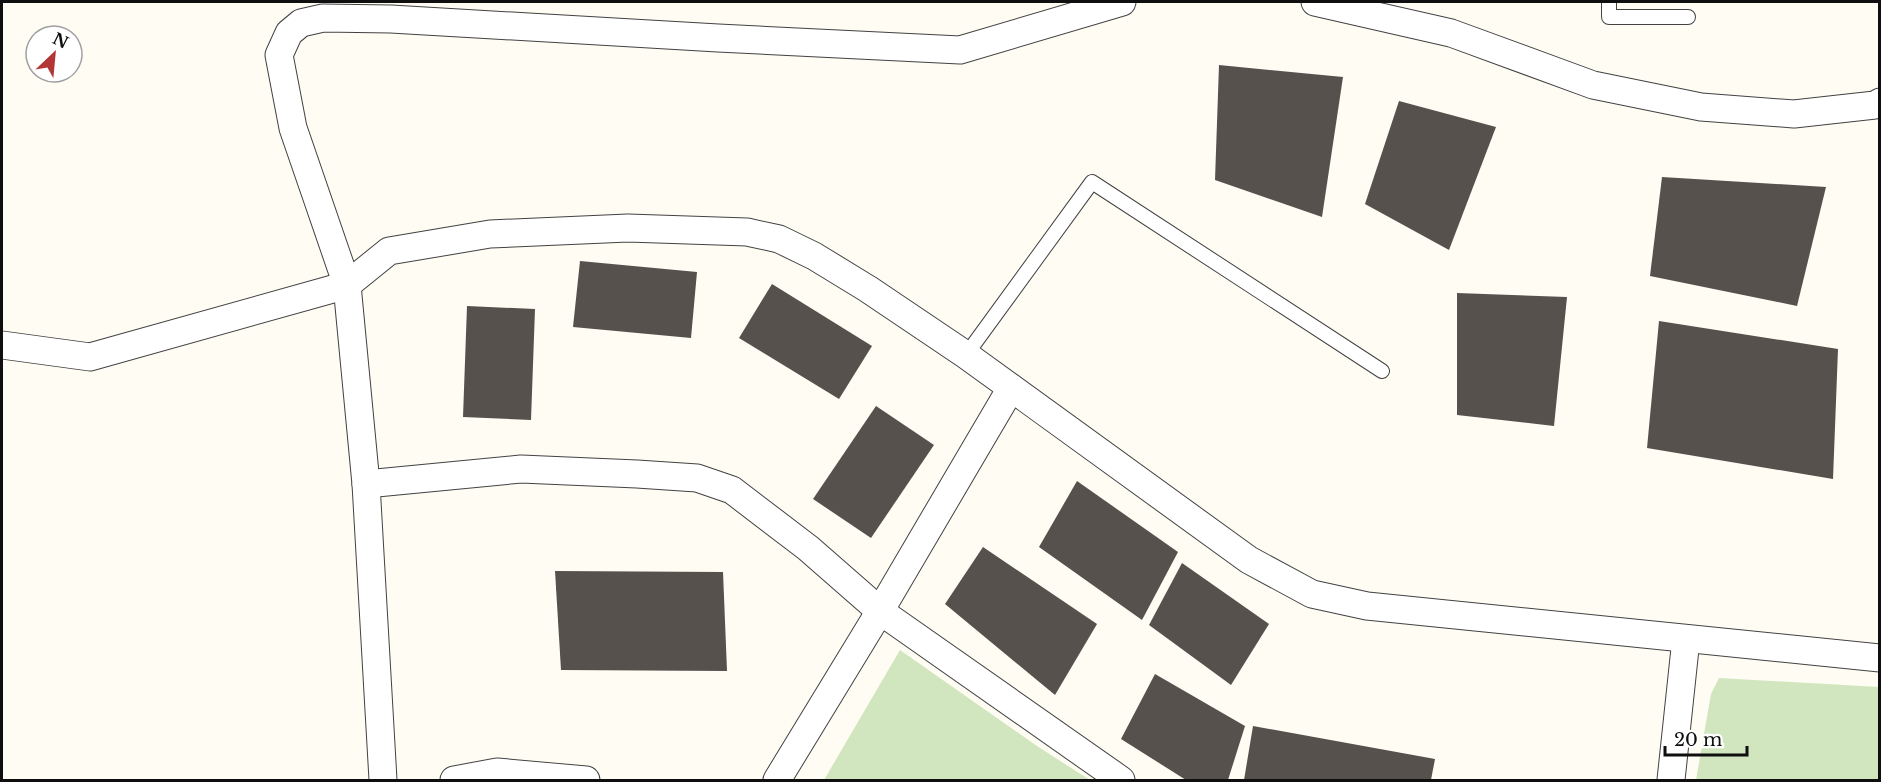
<svg xmlns="http://www.w3.org/2000/svg" width="1881" height="782" viewBox="0 0 1881 782" font-family="'Libre Baskerville',serif">
<style>
.green{fill:#d1e6bf}
.building{fill:#57514d}
.lines{fill:none;stroke-linecap:round;stroke-linejoin:round}
.lane-casing{stroke:#424242;stroke-width:16}
.street-casing{stroke:#424242;stroke-width:29}
.lane{stroke:#fff;stroke-width:14}
.street{stroke:#fff;stroke-width:27}
</style>
<rect width="100%" height="100%" fill="#fefcf3"/>
<!-- green -->
<g class="green">
<path d="M 900,650 L 1037,746 L 1090,780 L 824,780 Z"/>
<path d="M 1719,678 L 1879,687 L 1879,780 L 1696,780 L 1711,694 Z"/>
</g>
<!-- building -->
<g class="building">
<path d="M 1219,65 L 1343,77 L 1322,217 L 1215,180 Z"/>
<path d="M 1399,101 L 1496,127 L 1449,250 L 1365,204 Z"/>
<path d="M 1662,177 L 1826,187 L 1797,306 L 1650,276 Z"/>
<path d="M 580,261 L 697,272 L 691,338 L 573,327 Z"/>
<path d="M 772,284 L 872,346 L 839,399 L 739,338 Z"/>
<path d="M 1457,293 L 1567,297 L 1554,426 L 1457,415 Z"/>
<path d="M 467,306 L 535,309 L 531,420 L 463,417 Z"/>
<path d="M 1659,321 L 1838,349 L 1833,479 L 1647,448 Z"/>
<path d="M 876,406 L 934,445 L 871,538 L 813,499 Z"/>
<path d="M 1077,481 L 1178,552 L 1142,620 L 1039,547 Z"/>
<path d="M 983,547 L 1097,624 L 1055,695 L 945,604 Z"/>
<path d="M 1182,563 L 1269,624 L 1231,685 L 1149,625 Z"/>
<path d="M 555,571 L 723,572 L 727,671 L 561,670 Z"/>
<path d="M 1155,674 L 1245,726 L 1228,780 L 1186,780 L 1121,739 Z"/>
<path d="M 1253,726 L 1435,759 L 1431,780 L 1244,780 Z"/>
</g>
<g class="lines">
<!-- lane casing -->
<g class="lane-casing">
<g id="lane">
<path d="M 1609,2 L 1609,17 L 1688,17"/>
<path d="M 966,355 L 1092,182 L 1382,371"/>
</g>
</g>
<!-- street casing -->
<g class="street-casing">
<g id="street">
<path d="M 1315,2 L 1451,33 L 1593,85 L 1701,107 L 1794,114 L 1875,105 L 1880,102"/>
<path d="M 2,345 L 90,357 L 347,285 L 389,251 L 490,234 L 628,228 L 747,232 L 779,239 L 814,256 L 868,289 L 966,355 L 1249,560 L 1312,594 L 1367,606 L 1880,658"/>
<path d="M 366,484 L 521,469 L 637,474 L 697,478 L 732,490 L 808,548 L 880,611 L 1121,780"/>
<path d="M 383,780 L 366,484 L 347,285 L 293,128 L 279,55 L 289,33 L 301,23 L 323,18 L 391,19 L 718,38 L 960,50 L 1122,2"/>
<path d="M 454,780 L 497,772 L 586,780"/>
<path d="M 777,780 L 880,611 L 1011,388"/>
<path d="M 1671,780 L 1686,639"/>
</g>
</g>
<!-- lane -->
<use href="#lane" class="lane"/>
<!-- street -->
<use href="#street" class="street"/>
</g>
<!-- border -->
<rect width="1881" height="782" fill="none" stroke="#0f0f0f" stroke-width="6"/>
<!-- north arrow -->
<g transform="translate(54 54) rotate(26)"><circle r="28" fill="#ffffff" stroke="#9f9f9f" stroke-width="1.5"/>
<path d="M0-4.5L10 22L0 15L-10 22Z" fill="#b23635"/>
<text y="-9" font-size="16" font-weight="bold" text-anchor="middle" fill="#0f0f0f">N</text>
</g>
<!-- scale -->
<path d="M1665 746v9h82v-9" fill="none" stroke="#0f0f0f" stroke-width="3"/>
<text x="1674" y="746" font-size="18" fill="#0f0f0f" stroke="#ffffff" stroke-width="4.5" paint-order="stroke">20 m</text>
</svg>
